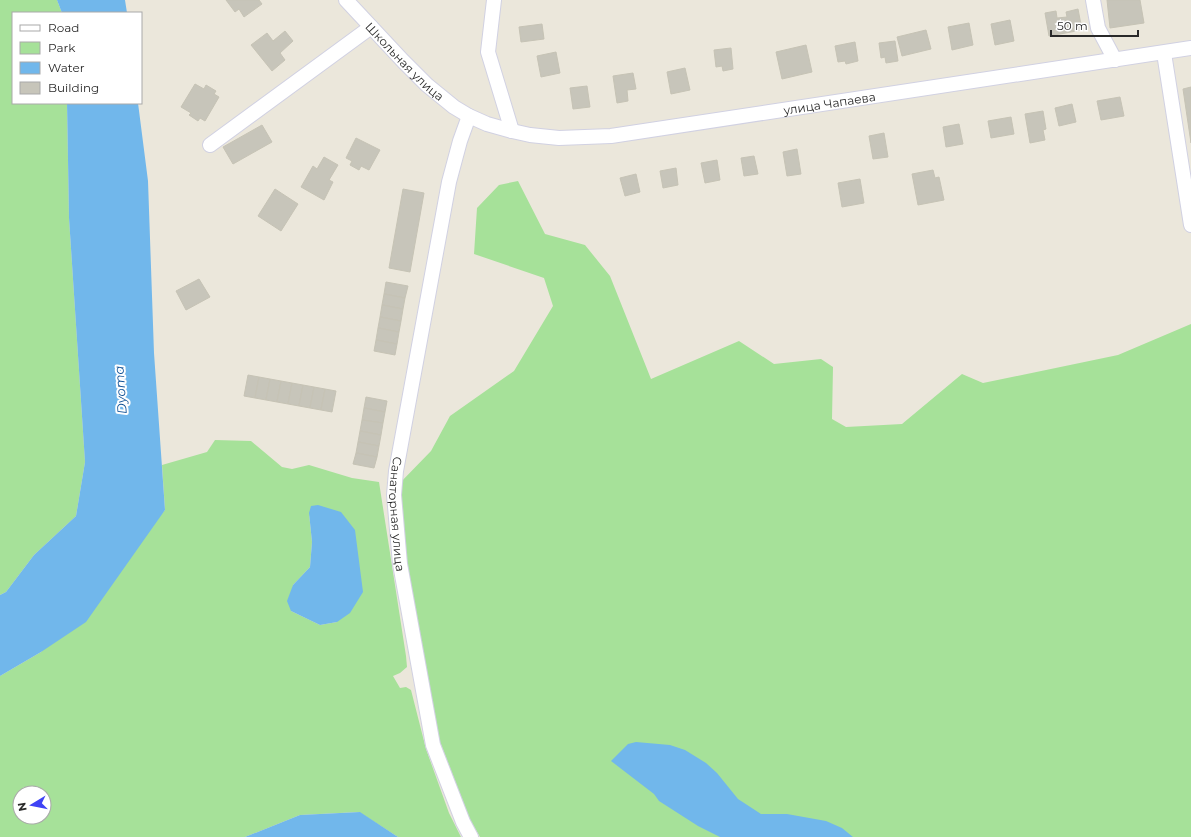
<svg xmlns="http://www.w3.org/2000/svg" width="1191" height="837" viewBox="0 0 1191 837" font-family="Montserrat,sans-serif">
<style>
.green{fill:#a6e199;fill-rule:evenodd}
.water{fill:#71b7eb}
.building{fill:#c7c5ba;stroke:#c6c3b5}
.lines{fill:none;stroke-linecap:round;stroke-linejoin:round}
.minor-casing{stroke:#d1d1e2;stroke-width:16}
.minor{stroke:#fff;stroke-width:14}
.labels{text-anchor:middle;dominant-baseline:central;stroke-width:4;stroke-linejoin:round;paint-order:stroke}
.street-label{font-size:12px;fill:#292929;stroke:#fff}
.water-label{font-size:13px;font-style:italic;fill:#115296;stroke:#fff}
</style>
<rect width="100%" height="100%" fill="#ebe7db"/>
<!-- green -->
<g class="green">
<path d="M 0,0 L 57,0 L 62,13 L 13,13 L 13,103 L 67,103 L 69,218 L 85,462 L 76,516 L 34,555 L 6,592 L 0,595 Z"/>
<path d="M 518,181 L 545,234 L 585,245 L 610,276 L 651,379 L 739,341 L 774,364 L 821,359 L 833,367 L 832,419 L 846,427 L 902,424 L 962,374 L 983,383 L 1118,355 L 1191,324 L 1191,837 L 480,837 L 470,820 L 440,742 L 407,564 L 397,486 L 431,451 L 450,416 L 514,371 L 553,306 L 544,278 L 474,254 L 477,208 L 499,185 Z"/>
<path d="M 215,440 L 251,441 L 282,467 L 292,469 L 309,465 L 352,478 L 379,482 L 406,656 L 407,667 L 400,673 L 393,676 L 400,688 L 406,687 L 411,690 L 426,749 L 449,813 L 461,837 L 398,837 L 359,812 L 300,815 L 245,837 L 0,837 L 0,676 L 41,652 L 165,510 L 162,465 L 207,452 ZM 309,513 L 337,622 L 320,625 L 291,611 L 293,585 L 310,567 L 312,542 ZM 20,793 L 44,793 L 44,817 L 20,817 Z"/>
</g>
<!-- water -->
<g class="water">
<path d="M 57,0 L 125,0 L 127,13 L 62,13 Z"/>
<path d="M 67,103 L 138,103 L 148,181 L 154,353 L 165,510 L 86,622 L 41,652 L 0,676 L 0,595 L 6,592 L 34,555 L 76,516 L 85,462 L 69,218 Z"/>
<path d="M 318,505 L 341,512 L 355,530 L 363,592 L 350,613 L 337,622 L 320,625 L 291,611 L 287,601 L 293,585 L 310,567 L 312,542 L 309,513 L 311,506 Z"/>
<path d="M 636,742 L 670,745 L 685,750 L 706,763 L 717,773 L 738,799 L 761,814 L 787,814 L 826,821 L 842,828 L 853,837 L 720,837 L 698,826 L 659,801 L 654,794 L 611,761 L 628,744 Z"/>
<path d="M 360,812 L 398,837 L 245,837 L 300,815 Z"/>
</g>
<!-- building -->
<g class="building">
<path d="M 226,0 L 259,0 L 262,4 L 244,17 L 239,9 L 235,12 Z"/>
<path d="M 1107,0 L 1140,0 L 1144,23 L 1110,28 Z"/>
<path d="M 1078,9 L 1082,30 L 1049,36 L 1045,13 L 1056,11 L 1057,18 L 1067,17 L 1066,12 Z"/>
<path d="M 1010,20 L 1014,41 L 995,45 L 991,24 Z"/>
<path d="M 969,23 L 973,45 L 952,50 L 948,27 Z"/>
<path d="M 542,24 L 544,39 L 521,42 L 519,27 Z"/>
<path d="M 926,30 L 931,49 L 902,56 L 897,37 Z"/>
<path d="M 285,31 L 293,41 L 280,53 L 285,60 L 272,71 L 251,45 L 267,33 L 273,41 Z"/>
<path d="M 895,41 L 898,61 L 886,63 L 885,57 L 881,58 L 879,43 Z"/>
<path d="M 855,42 L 858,61 L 846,64 L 845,61 L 838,62 L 835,46 Z"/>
<path d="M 806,45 L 812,72 L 782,79 L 776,52 Z"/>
<path d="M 731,48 L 733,69 L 723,71 L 722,66 L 716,67 L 714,50 Z"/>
<path d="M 556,52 L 560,73 L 541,77 L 537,56 Z"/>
<path d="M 685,68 L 690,90 L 671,94 L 667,72 Z"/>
<path d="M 633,73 L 636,89 L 627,90 L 628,101 L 617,103 L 613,76 Z"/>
<path d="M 195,84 L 204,89 L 206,85 L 216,91 L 214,94 L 219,97 L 205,121 L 200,118 L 198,121 L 189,115 L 191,113 L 181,107 Z"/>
<path d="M 587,86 L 590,107 L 573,109 L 570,88 Z"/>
<path d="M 1191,87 L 1191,143 L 1183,89 Z"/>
<path d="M 1120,97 L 1124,116 L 1101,120 L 1097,101 Z"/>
<path d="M 1072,104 L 1076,122 L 1059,126 L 1055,108 Z"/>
<path d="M 1043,111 L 1046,129 L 1043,130 L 1045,140 L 1030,143 L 1025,114 Z"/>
<path d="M 1011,117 L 1014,134 L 991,138 L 988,121 Z"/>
<path d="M 959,124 L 963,144 L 946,147 L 943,127 Z"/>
<path d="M 262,125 L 272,142 L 233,164 L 223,147 Z"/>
<path d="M 884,133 L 888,157 L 873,159 L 869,136 Z"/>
<path d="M 356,138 L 380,150 L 369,170 L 361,166 L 359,170 L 350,165 L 352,161 L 346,158 Z"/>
<path d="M 797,149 L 801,174 L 787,176 L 783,152 Z"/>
<path d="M 754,156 L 758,174 L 744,176 L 741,158 Z"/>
<path d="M 324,157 L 338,165 L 329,180 L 333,182 L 324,200 L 301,187 L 313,166 L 317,169 Z"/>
<path d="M 717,160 L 720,180 L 705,183 L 701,163 Z"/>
<path d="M 676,168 L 678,185 L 663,188 L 660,171 Z"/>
<path d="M 933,170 L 935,178 L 939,177 L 944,200 L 918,205 L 912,174 Z"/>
<path d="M 636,174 L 640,192 L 625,196 L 620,178 Z"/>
<path d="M 860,179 L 864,203 L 842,207 L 838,183 Z"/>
<path d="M 275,189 L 298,204 L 281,231 L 258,216 Z"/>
<path d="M 403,189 L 424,193 L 410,272 L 389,268 Z"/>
<path d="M 199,279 L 210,297 L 186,310 L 176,291 Z"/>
<path d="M 386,282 L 408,286 L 405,298 L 384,294 Z"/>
<path d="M 384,294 L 405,298 L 403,309 L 382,305 Z"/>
<path d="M 382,305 L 403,309 L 401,321 L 380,317 Z"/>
<path d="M 380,317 L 401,321 L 399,332 L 378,328 Z"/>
<path d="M 378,328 L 399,332 L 397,344 L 376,340 Z"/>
<path d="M 376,340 L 397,344 L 395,355 L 374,351 Z"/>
<path d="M 248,375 L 259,377 L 255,398 L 244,396 Z"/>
<path d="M 259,377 L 270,379 L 266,400 L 255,398 Z"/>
<path d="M 270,379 L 281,381 L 277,402 L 266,400 Z"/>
<path d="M 281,381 L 292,383 L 288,404 L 277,402 Z"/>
<path d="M 292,383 L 303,385 L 299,406 L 288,404 Z"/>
<path d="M 303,385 L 314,387 L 310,408 L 299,406 Z"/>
<path d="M 314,387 L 325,389 L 321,410 L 310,408 Z"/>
<path d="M 325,389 L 336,391 L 332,412 L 321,410 Z"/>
<path d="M 366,397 L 387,401 L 385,412 L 364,408 Z"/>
<path d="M 364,408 L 385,412 L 383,423 L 362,420 Z"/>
<path d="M 362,420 L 383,423 L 381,435 L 360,431 Z"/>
<path d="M 360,431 L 381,435 L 379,446 L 358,442 Z"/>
<path d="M 358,442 L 379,446 L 377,457 L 356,453 Z"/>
<path d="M 356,453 L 377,457 L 374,468 L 353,464 Z"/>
</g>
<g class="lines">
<!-- minor casing -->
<g class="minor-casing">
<g id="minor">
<path id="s1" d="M 346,0 L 403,61 L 427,85 L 454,107 L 469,116 L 487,124 L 512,131 L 530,135 L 559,138 L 611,136 L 1191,48"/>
<path d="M 494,0 L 488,52 L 512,131"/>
<path d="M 1093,0 L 1098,28 L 1115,60"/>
<path d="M 1164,53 L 1191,225"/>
<path id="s2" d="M 469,116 L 460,141 L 449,182 L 396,471 L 394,495 L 400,564 L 433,745 L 463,822 L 471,837"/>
<path d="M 210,145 L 371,27"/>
</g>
</g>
<!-- minor -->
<use href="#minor" class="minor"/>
</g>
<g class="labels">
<!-- street labels -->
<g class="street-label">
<text stroke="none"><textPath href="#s1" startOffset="85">Школьная улица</textPath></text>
<text stroke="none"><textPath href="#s1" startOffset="536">улица Чапаева</textPath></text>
<text stroke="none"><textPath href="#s2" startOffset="406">Санаторная улица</textPath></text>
</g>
<!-- water labels -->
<g class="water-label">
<text transform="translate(120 390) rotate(-94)">Dyoma</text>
</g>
</g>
<!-- legend -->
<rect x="12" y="12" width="130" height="92" fill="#ffffff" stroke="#a9a9a9"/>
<rect x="20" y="25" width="20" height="6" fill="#ffffff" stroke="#a9a9a9"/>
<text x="48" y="32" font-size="12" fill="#292929">Road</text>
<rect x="20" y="42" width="20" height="12" fill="#a6e199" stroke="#a9a9a9"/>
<text x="48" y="52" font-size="12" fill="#292929">Park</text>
<rect x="20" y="62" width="20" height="12" fill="#71b7eb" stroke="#a9a9a9"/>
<text x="48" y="72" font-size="12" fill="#292929">Water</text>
<rect x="20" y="82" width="20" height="12" fill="#c7c5ba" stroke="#a9a9a9"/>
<text x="48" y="92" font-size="12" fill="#292929">Building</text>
<!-- north arrow -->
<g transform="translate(32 805) rotate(260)"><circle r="19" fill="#ffffff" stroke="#a9a9a9"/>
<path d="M0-3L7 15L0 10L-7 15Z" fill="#3f43f5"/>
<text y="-6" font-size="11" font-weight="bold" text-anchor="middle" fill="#292929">N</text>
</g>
<!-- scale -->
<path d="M1051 30v6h87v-6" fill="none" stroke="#292929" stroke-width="2"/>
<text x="1057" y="30" font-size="12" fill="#292929" stroke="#ffffff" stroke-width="3" paint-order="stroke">50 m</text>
</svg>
